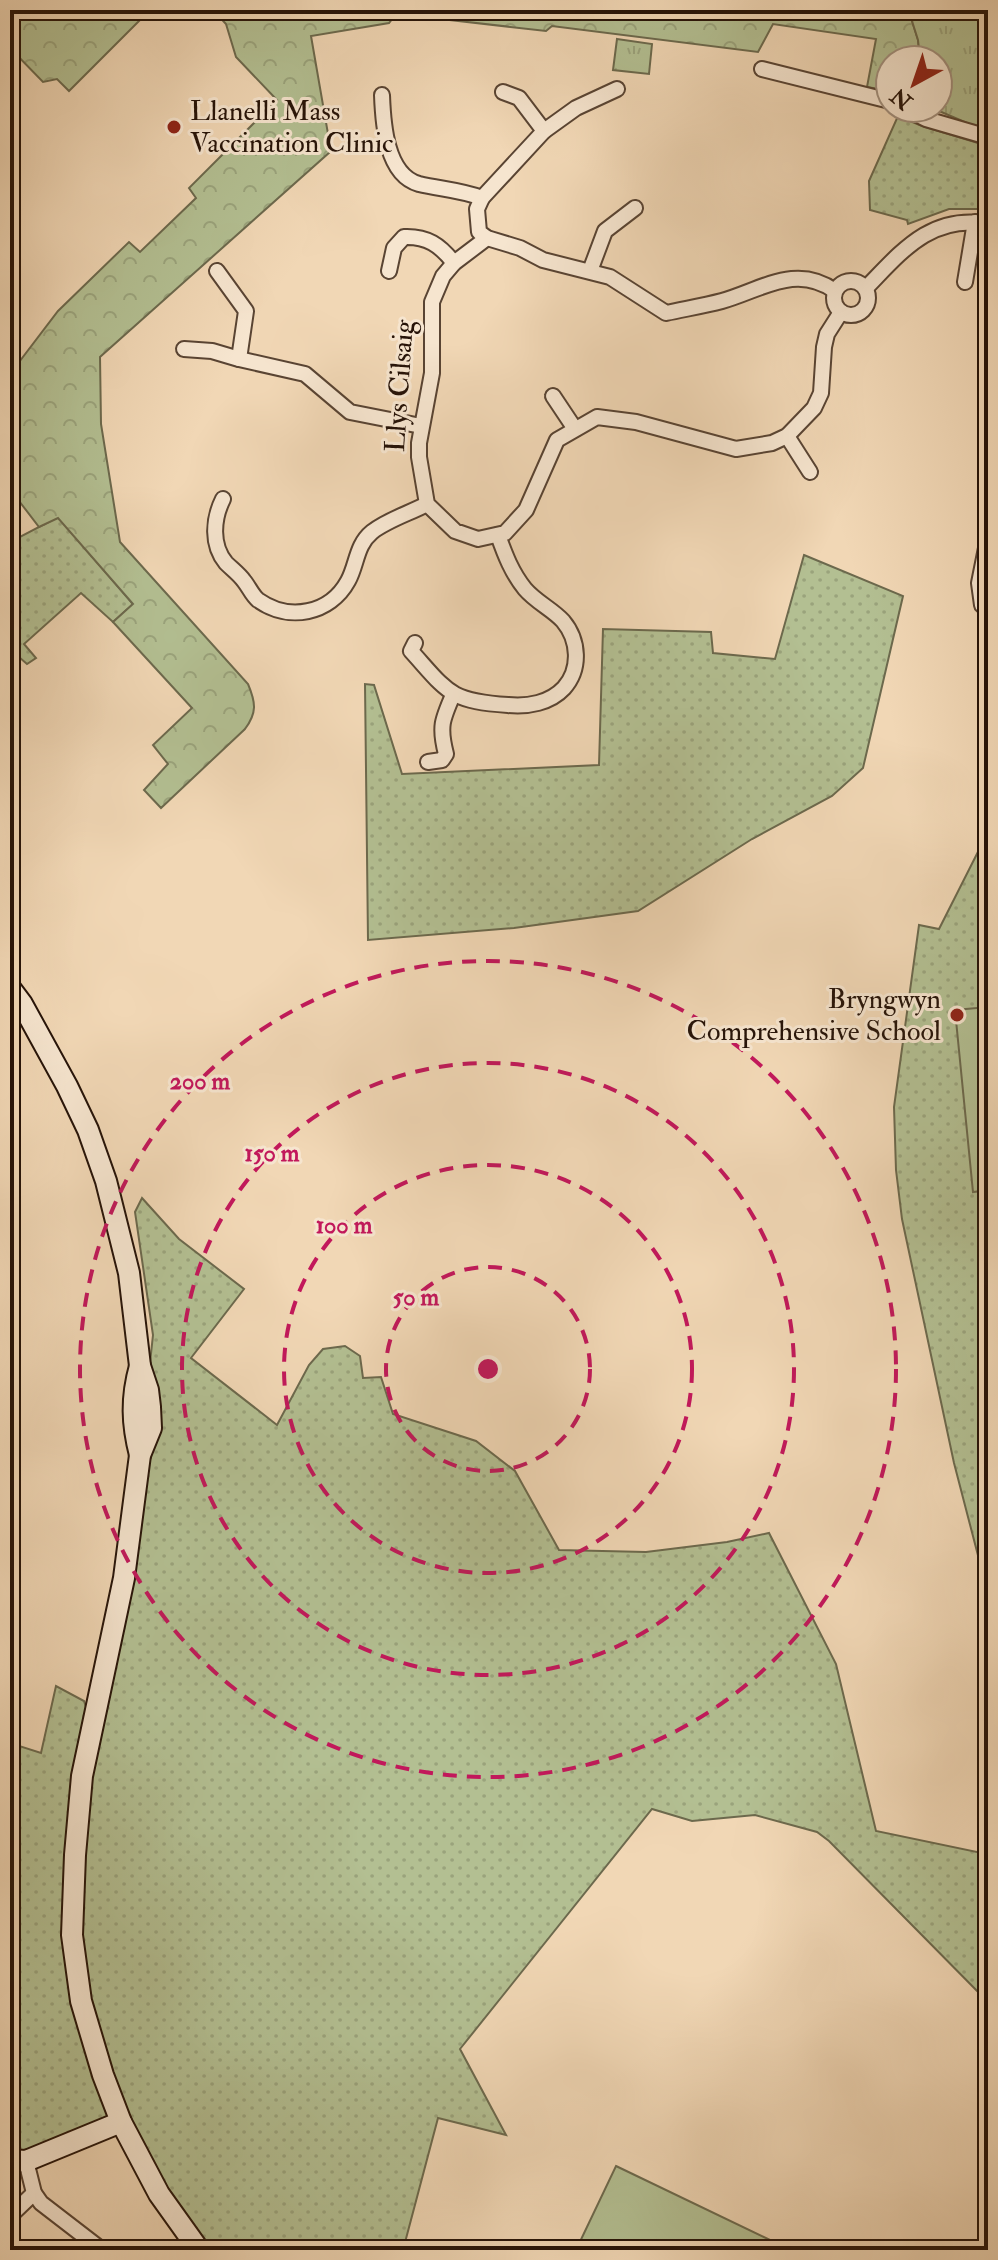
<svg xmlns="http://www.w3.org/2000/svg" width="998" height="2260" viewBox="0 0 998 2260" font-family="'IM FELL Double Pica',serif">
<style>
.grass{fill:url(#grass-dots);stroke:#6c694d;stroke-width:2}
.forest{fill:url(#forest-crowns);stroke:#6c694d;stroke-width:2}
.park{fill:url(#park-tufts);stroke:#6c694d;stroke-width:2}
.pitch{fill:#b3bf92;stroke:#6c694d;stroke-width:2}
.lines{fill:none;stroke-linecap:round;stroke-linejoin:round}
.street-casing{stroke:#594433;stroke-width:18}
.secondary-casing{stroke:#261308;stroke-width:24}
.street{stroke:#f6e5cf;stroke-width:14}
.secondary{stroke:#f6e5cf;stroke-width:20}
.ring{fill:none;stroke:#c2185b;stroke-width:4;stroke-dasharray:14 10}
.poi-dot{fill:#8f2418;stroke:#f6e5cf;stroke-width:3}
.labels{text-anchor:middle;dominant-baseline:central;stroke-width:6;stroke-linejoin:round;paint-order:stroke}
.poi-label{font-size:28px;fill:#261308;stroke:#f6e5cf;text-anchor:start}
.street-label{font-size:28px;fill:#261308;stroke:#f6e5cf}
.centre{fill:#c2185b;stroke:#f6e5cf;stroke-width:4}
.ring-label{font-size:24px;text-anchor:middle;font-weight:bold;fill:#c2185b;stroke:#f6e5cf;stroke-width:6;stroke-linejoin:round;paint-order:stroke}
</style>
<defs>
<pattern id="grass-dots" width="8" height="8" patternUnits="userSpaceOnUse" patternTransform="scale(2)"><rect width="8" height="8" fill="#b3bf92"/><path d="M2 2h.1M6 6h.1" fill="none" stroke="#9aa37c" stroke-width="1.8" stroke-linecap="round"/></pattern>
<pattern id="forest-crowns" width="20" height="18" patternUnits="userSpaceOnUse" patternTransform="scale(2)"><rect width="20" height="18" fill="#b3bf92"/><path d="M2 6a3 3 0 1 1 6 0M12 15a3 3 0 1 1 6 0" fill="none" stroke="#9aa37c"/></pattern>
<pattern id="park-tufts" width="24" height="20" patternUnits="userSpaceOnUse" patternTransform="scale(2)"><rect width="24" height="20" fill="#b3bf92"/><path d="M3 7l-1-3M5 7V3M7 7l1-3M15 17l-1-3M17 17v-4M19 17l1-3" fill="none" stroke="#9aa37c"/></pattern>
</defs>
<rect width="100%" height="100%" fill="#f1d7b5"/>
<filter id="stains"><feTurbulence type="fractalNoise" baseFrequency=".0025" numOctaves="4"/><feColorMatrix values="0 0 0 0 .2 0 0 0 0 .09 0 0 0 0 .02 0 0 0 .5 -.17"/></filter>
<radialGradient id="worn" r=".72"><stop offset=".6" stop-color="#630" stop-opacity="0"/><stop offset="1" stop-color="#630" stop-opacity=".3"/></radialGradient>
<!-- grass -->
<g class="grass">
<path d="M 898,116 L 922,126 L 988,146 L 988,209 L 949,209 L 908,224 L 907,220 L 870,210 L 869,181 Z"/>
<path d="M 58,517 L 133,604 L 113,622 L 81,593 L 24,644 L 36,658 L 27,664 L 19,657 L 10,665 L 10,542 Z"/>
<path d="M 804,555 L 903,596 L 863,768 L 832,796 L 752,839 L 638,911 L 514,928 L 368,940 L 365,684 L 374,685 L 402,774 L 599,765 L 603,629 L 711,632 L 713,653 L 775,659 Z"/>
<path d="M 988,832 L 988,1594 L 954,1463 L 902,1219 L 896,1170 L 894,1107 L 919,925 L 939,929 Z"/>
<path d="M 142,1198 L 179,1239 L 244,1289 L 191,1358 L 277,1425 L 309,1365 L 323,1349 L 345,1346 L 360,1356 L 363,1378 L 381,1377 L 393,1414 L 476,1441 L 515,1471 L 559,1550 L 646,1552 L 727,1542 L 769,1533 L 836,1664 L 876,1831 L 982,1853 L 988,1883 L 988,2002 L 829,1841 L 817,1832 L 755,1815 L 692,1821 L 652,1809 L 460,2049 L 506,2135 L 438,2118 L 403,2250 L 199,2250 L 121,2123 L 10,2160 L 10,1743 L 41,1753 L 56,1686 L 84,1701 L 88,1713 L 140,1455 L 153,1335 L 135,1212 Z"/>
</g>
<!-- forest -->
<g class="forest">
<path d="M 10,10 L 150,10 L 69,91 L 57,79 L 43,82 L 10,48 Z"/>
<path d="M 213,10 L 399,10 L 389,23 L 311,36 L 331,151 L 100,357 L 101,424 L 120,542 L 248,684 C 256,703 257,713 245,729 L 161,808 L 144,790 L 168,764 L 153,745 L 192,708 L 113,622 L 133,604 L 58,518 L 39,527 L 16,497 L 10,477 L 10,374 L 58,311 L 129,242 L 140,252 L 196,198 L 189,188 L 277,100 L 236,57 L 226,24 Z"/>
<path d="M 446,10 L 930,10 L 912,21 L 918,40 L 920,59 L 890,60 L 890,91 L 867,87 L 876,39 L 773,24 L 758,52 L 552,26 L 546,31 L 450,20 Z"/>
</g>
<!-- park -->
<g class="park">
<path d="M 930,10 L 956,10 L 988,19 L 988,132 L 932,108 L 938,108 L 938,60 L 916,60 L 920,58 L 918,40 L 912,21 Z"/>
<path d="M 617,39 L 652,44 L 649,74 L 613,70 Z"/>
</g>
<!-- pitch -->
<g class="pitch">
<path d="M 988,1007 L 988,1190 L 973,1192 L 955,1010 Z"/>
<path d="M 616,2166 L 791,2250 L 576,2250 Z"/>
</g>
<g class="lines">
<!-- street casing -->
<g class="street-casing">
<g id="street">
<path d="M 762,69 L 890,101"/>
<path d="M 382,95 C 383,123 386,175 419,184 C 440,189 461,190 482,198 L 477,209 L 479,232 L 487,238 L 520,248 L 543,260 L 610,277 L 666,313 C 684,309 703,306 722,301 C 761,290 796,263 835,291"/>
<path d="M 904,108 L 926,119 L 988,137"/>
<path d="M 544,131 L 576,108 L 617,89"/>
<path d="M 482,198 L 544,131 L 519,98 L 503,92"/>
<path d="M 487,238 L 454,263 L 443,276 L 432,302 L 432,373 L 419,443 L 419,457 L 427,504 L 455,531 L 478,539 L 505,533 L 526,510 L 557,440 L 597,417 L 636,422 L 736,449 L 772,443 L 787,436 L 814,408 L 821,393 L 824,347 L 827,334 L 841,312"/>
<path d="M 217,271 L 246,311 L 239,359 L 305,374 L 350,412 L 421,426"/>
<path d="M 389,271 L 394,248 L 404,237 C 427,236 440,245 454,263"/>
<path d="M 590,271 L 605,231 L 635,208"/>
<circle cx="851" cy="298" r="17"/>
<path d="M 965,282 L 975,222"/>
<path d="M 866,288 C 902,251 931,214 988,224"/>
<path d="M 184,349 L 212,351 L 239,359"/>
<path d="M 553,396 L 575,429"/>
<path d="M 787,436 L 810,472"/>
<path d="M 223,499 C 213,519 211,545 226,563 C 232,569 239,574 244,581 C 249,587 252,595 258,600 C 289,622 330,614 348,581 C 357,565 356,545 372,532 C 387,520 410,513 427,504"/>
<path d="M 982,605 L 979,583 L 988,538"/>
<path d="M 415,643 L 411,651 C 448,692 449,701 508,705 C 528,707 550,703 564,688 C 581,669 579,640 563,621 C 552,609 536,602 525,589 C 512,573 505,555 498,535"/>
<path d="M 428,762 L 442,760 L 446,754 C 439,727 442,720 453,695"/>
<path d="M 26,2161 L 34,2193 L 41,2203 L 102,2250"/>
<path d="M 10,2216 L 34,2193"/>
</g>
</g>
<!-- secondary casing -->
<g class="secondary-casing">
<g id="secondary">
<path d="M 10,988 L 22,1004 L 67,1086 L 88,1130 L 106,1181 L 129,1273 L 140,1366 L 148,1390 L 150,1407 L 151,1428 L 140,1455 L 124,1578 L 82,1776 L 75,1855 L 72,1935 L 81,2001 L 103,2075 L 121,2122 L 159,2194 L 199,2250"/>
<path d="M 140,1366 C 131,1398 132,1424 140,1455"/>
<path d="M 10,2160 L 26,2161 L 121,2122"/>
</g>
</g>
<!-- street -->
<use href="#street" class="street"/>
<!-- secondary -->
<use href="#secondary" class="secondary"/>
</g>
<!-- distance rings -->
<g class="ring">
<circle cx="488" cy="1369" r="102"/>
<circle cx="488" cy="1369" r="204"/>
<circle cx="488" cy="1369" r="306"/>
<circle cx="488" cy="1369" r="408"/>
</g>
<!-- markers -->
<g class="poi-dot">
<circle cx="174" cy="127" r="8"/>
<circle cx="957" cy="1015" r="8"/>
</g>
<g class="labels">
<!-- poi labels -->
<g class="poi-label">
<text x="190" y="111">Llanelli Mass<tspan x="190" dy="32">Vaccination Clinic</tspan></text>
<text x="941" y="999" text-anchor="end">Bryngwyn<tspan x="941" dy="32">Comprehensive School</tspan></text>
</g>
<!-- street labels -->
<g class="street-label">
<text transform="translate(400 386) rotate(-86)">Llys Cilsaig</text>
</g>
</g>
<circle cx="488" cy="1369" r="12" class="centre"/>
<g class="ring-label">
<text x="200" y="1089">200 m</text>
<text x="272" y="1161">150 m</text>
<text x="344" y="1233">100 m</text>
<text x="416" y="1305">50 m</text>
</g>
<!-- margin -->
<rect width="998" height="2260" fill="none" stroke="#f1d7b5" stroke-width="40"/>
<rect x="12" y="12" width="974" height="2236" fill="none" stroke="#261308" stroke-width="4"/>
<rect x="20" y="20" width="958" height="2220" fill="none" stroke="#261308" stroke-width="2"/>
<!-- north arrow -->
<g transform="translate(914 84) rotate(220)"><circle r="38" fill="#f6e5cf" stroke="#a3917f" stroke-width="2"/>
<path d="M0-6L14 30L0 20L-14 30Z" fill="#8f2418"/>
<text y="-12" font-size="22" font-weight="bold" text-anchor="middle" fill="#261308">N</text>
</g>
<rect width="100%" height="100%" filter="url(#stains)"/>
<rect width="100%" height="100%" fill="url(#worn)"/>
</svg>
